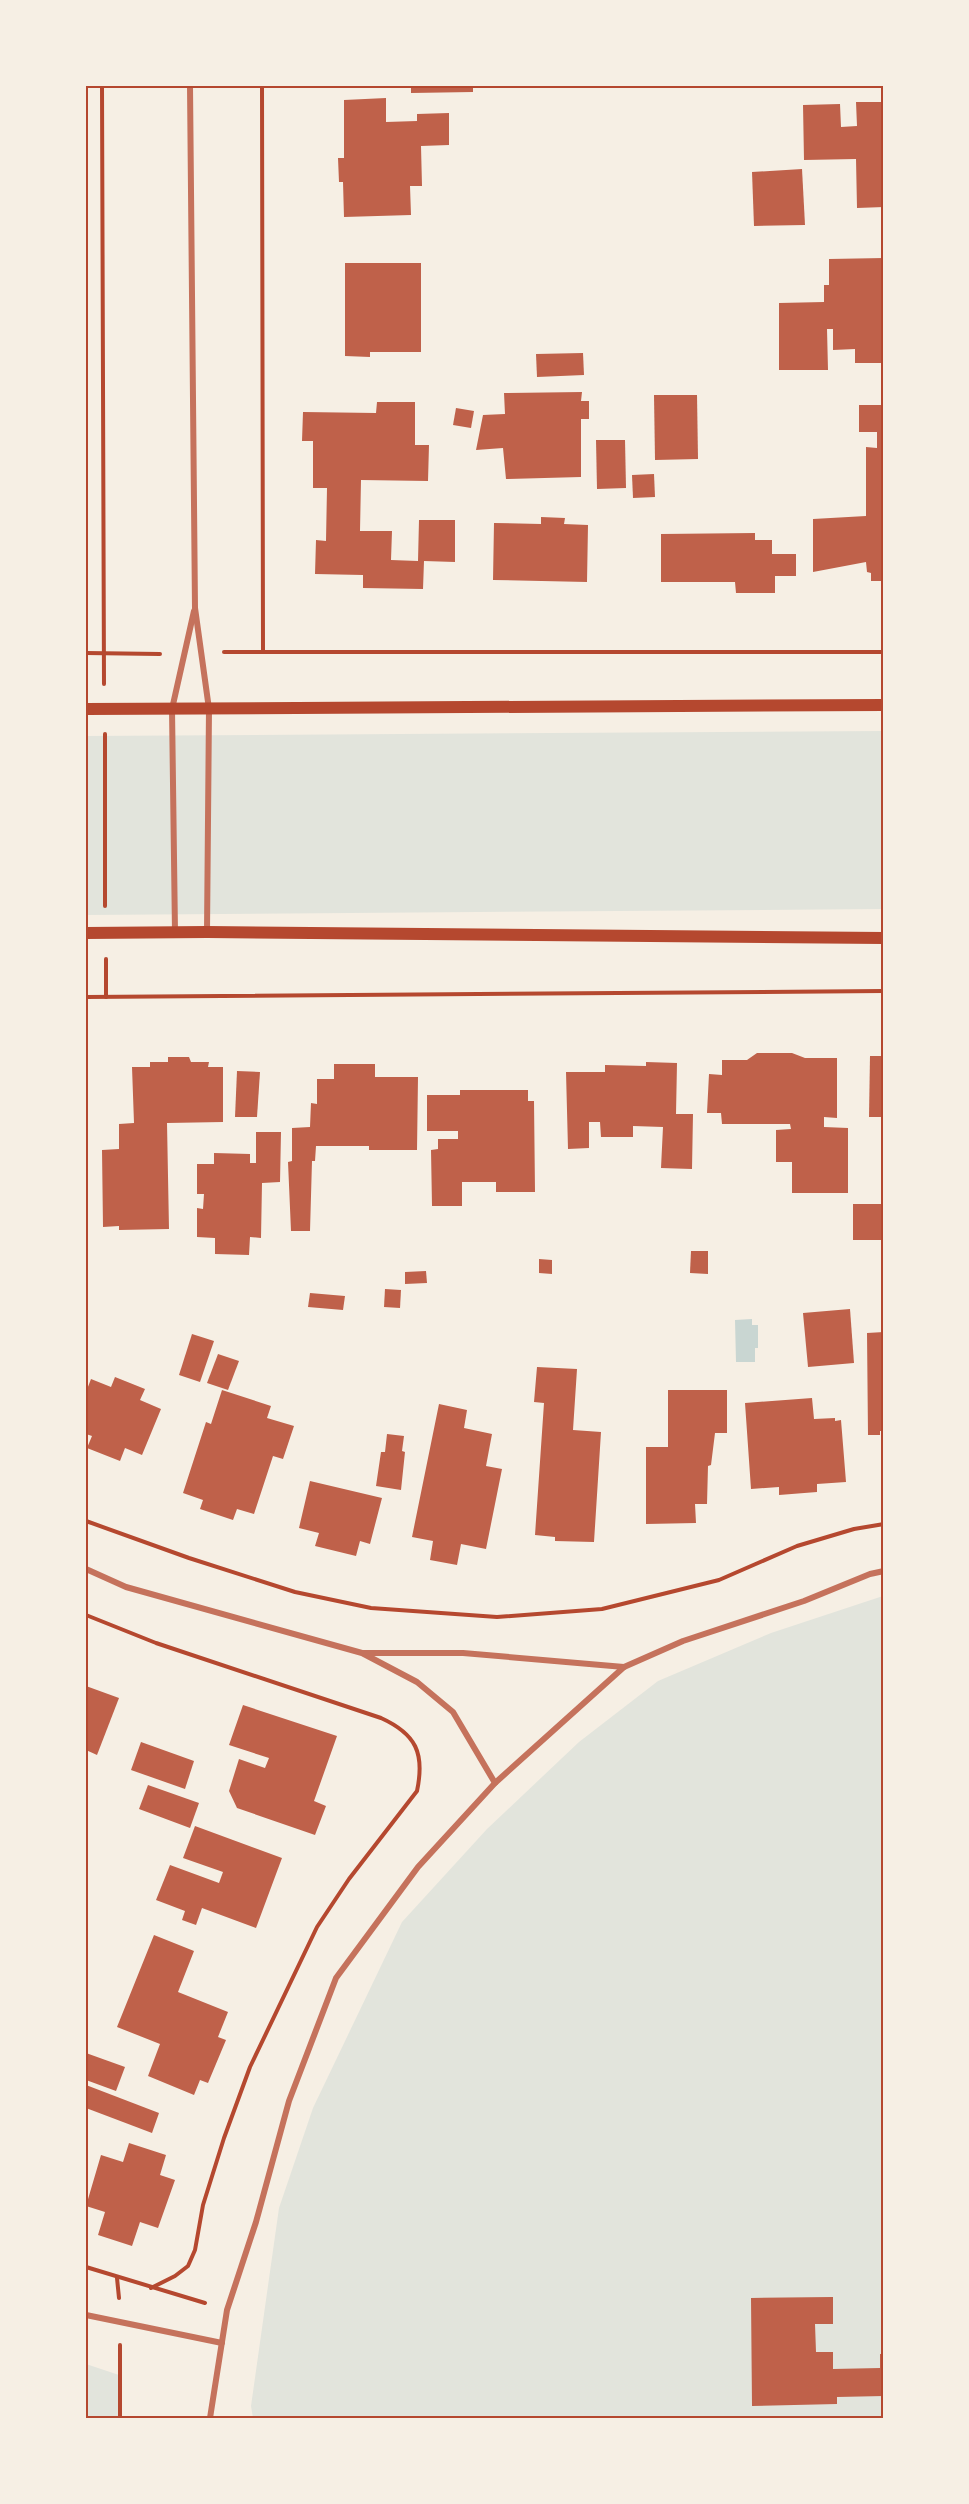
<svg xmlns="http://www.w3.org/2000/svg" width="969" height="2504" viewBox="0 0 969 2504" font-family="Cabin,sans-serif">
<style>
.green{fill:#e2e4dc}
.water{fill:#c9d6d2}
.building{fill:#bf614a}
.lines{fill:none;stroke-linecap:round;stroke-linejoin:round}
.path{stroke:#b5482f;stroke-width:4}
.minor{stroke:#c5725c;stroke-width:6}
.secondary{stroke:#b5482f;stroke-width:12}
.neatline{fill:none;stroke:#b5482f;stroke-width:2}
</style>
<rect width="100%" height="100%" fill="#f6efe4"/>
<!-- green -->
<g class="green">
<path d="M 883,731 L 883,909 L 86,915 L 86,736 Z"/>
<path d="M 883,1596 L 883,2418 L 253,2418 L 251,2406 L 279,2208 L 313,2108 L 402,1922 L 487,1829 L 579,1742 L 658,1681 L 771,1633 Z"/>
<path d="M 86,2364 L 119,2375 L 120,2418 L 86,2418 Z"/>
</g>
<!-- water -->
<path class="water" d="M 752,1319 L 752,1325 L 758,1325 L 758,1348 L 755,1348 L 755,1362 L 736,1362 L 735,1320 Z"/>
<!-- building -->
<g class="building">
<path d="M 411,86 L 473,86 L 473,92 L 411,93 Z"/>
<path d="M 386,98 L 386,122 L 417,121 L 417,114 L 449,113 L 449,145 L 421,146 L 422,186 L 410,186 L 411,215 L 344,217 L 343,182 L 339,182 L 338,158 L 344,158 L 344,100 Z"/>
<path d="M 856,102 L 884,102 L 884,207 L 857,208 L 856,159 L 804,160 L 803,105 L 840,104 L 841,127 L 857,126 Z"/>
<path d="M 802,169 L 805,225 L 754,226 L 752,172 Z"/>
<path d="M 884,258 L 884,363 L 855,363 L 855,349 L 833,350 L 833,329 L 827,329 L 828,370 L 779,370 L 779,303 L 824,302 L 824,285 L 829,285 L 829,259 Z"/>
<path d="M 345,263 L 421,263 L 421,352 L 370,352 L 370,357 L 345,356 Z"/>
<path d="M 583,353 L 584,375 L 537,377 L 536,354 Z"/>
<path d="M 582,392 L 581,401 L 589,401 L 589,419 L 581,419 L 581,477 L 506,479 L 503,448 L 476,450 L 483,415 L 505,414 L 504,393 Z"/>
<path d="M 654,395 L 697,395 L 698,459 L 655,460 Z"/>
<path d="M 377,402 L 415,402 L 415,445 L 429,445 L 428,481 L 361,480 L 360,531 L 392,531 L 391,560 L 418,561 L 419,520 L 455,520 L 455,562 L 424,561 L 423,589 L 363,588 L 363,575 L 315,574 L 316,540 L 326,541 L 327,488 L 313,488 L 313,441 L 302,441 L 303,412 L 376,413 Z"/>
<path d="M 859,405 L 884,405 L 884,581 L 871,581 L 871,573 L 867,572 L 866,562 L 813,572 L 813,519 L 866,516 L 866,447 L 877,448 L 877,432 L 859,432 Z"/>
<path d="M 456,408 L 474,411 L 471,428 L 453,425 Z"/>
<path d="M 596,440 L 625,440 L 626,488 L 597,489 Z"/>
<path d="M 654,474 L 655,497 L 633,498 L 632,475 Z"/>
<path d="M 541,517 L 565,518 L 564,524 L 588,525 L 587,582 L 493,580 L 494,523 L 541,524 Z"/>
<path d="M 755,533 L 755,540 L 772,540 L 772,554 L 796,554 L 796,576 L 775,576 L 775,593 L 736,593 L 735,582 L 661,582 L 661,534 Z"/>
<path d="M 757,1053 L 792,1053 L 805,1058 L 837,1058 L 837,1118 L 824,1117 L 824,1127 L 848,1128 L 848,1193 L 792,1193 L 792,1162 L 776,1162 L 776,1130 L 791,1129 L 790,1124 L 722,1124 L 721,1113 L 707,1113 L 709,1074 L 722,1075 L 722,1060 L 747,1060 Z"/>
<path d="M 870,1056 L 884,1056 L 884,1117 L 869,1117 Z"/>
<path d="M 168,1057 L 189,1057 L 191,1062 L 209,1062 L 208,1067 L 223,1067 L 223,1122 L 167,1123 L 169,1229 L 119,1230 L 119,1226 L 103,1227 L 102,1150 L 119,1149 L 119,1124 L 134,1123 L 132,1067 L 150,1067 L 150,1062 L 168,1062 Z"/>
<path d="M 646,1062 L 677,1063 L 676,1114 L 693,1114 L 692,1169 L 661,1168 L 663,1127 L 633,1126 L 633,1137 L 601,1137 L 600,1122 L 589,1122 L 589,1148 L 568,1149 L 566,1072 L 605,1072 L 605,1065 L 646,1066 Z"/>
<path d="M 334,1064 L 375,1064 L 375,1077 L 418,1077 L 417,1150 L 369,1150 L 369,1146 L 316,1146 L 315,1161 L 312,1161 L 310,1231 L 291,1231 L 288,1162 L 292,1161 L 292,1128 L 310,1127 L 311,1103 L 317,1104 L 317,1079 L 334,1079 Z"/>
<path d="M 237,1071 L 260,1072 L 257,1117 L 235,1117 Z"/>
<path d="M 460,1090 L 528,1090 L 528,1101 L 534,1101 L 535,1192 L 496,1192 L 496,1182 L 462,1182 L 462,1206 L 432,1206 L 431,1150 L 438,1149 L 438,1139 L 458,1139 L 458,1131 L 427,1131 L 427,1095 L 460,1095 Z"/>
<path d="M 256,1132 L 281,1132 L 280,1182 L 262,1183 L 261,1238 L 250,1237 L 249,1255 L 215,1254 L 215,1238 L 197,1237 L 197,1208 L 203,1209 L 204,1194 L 197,1194 L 197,1164 L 214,1164 L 214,1153 L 250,1154 L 250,1163 L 256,1163 Z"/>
<rect x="853" y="1204" width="31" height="36"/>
<path d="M 691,1251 L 708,1251 L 708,1274 L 690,1273 Z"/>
<path d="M 539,1259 L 552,1260 L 552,1274 L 539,1273 Z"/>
<path d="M 426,1271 L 427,1283 L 405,1284 L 405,1272 Z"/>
<path d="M 385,1289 L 401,1290 L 400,1308 L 384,1307 Z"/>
<path d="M 310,1293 L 345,1296 L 343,1310 L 308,1307 Z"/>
<path d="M 850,1309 L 854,1363 L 808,1367 L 803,1313 Z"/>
<path d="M 884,1332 L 884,1431 L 880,1431 L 880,1435 L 868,1435 L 867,1333 Z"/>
<path d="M 192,1334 L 214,1341 L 200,1382 L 179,1375 Z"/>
<path d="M 218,1354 L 239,1361 L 228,1390 L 207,1383 Z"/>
<path d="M 537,1367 L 577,1369 L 573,1430 L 601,1432 L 594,1542 L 555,1541 L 555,1537 L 535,1535 L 544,1403 L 534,1402 Z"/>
<path d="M 115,1377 L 145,1389 L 140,1400 L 161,1409 L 142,1455 L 125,1448 L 120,1461 L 87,1448 L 92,1436 L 86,1434 L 86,1392 L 91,1379 L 111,1387 Z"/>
<path d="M 222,1390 L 271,1406 L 267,1418 L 294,1426 L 283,1459 L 273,1456 L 254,1514 L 237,1509 L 233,1520 L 200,1509 L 203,1500 L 183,1493 L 206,1422 L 211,1424 Z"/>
<path d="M 668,1390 L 727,1390 L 727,1433 L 715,1433 L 711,1465 L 708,1466 L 707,1504 L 695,1504 L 696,1523 L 646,1524 L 646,1447 L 668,1447 Z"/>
<path d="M 812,1398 L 814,1419 L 835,1418 L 835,1421 L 841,1420 L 846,1482 L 817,1484 L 817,1492 L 779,1495 L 779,1487 L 751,1489 L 745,1403 Z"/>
<path d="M 439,1404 L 467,1410 L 464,1428 L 492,1434 L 486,1466 L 502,1469 L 486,1549 L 461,1544 L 457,1565 L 430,1560 L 433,1541 L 412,1537 Z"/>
<path d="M 387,1434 L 404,1436 L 402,1451 L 405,1452 L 401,1490 L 376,1486 L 381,1452 L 385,1452 Z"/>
<path d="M 310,1481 L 382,1498 L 370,1544 L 360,1541 L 356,1556 L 315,1546 L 319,1533 L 299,1528 Z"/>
<path d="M 86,1686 L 119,1698 L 97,1755 L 86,1750 Z"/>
<path d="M 243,1705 L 337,1736 L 314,1801 L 326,1806 L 315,1835 L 237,1808 L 229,1791 L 239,1759 L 265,1768 L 269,1758 L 229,1745 Z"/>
<path d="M 141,1742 L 194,1761 L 185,1789 L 131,1770 Z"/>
<path d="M 148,1785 L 199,1803 L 190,1828 L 139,1809 Z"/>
<path d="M 195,1826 L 282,1858 L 256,1928 L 202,1908 L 196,1925 L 182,1920 L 185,1911 L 156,1900 L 170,1865 L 219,1883 L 223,1872 L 183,1858 Z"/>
<path d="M 154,1935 L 194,1951 L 178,1992 L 228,2012 L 218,2037 L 226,2040 L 208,2083 L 200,2080 L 194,2095 L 148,2076 L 160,2044 L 117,2027 Z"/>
<path d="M 86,2053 L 125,2067 L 116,2091 L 86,2080 Z"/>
<path d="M 86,2085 L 159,2113 L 152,2133 L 86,2108 Z"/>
<path d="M 129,2143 L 166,2155 L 160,2175 L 175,2180 L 158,2228 L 140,2222 L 132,2246 L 98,2235 L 105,2212 L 86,2206 L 101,2155 L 123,2162 Z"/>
<path d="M 833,2297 L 833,2324 L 815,2324 L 816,2352 L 833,2352 L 833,2369 L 880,2368 L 880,2354 L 884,2354 L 884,2396 L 837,2397 L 837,2404 L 752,2406 L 751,2298 Z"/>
</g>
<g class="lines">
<!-- path -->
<g class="path">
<path d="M 102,86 L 104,684"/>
<path d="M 262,86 L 263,651"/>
<path d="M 224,652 L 884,652"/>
<path d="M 86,653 L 160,654"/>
<path d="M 105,734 L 105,906"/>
<path d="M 106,959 L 106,997"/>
<path d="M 86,997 L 884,991"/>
<path d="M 86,1521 L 189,1558 L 295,1592 L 371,1608 L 497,1617 L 602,1609 L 719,1580 L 797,1546 L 854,1529 L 884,1524"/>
<path d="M 86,1615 L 156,1643 L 381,1718 C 416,1734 425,1753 417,1791 L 349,1879 L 317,1927 L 250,2067 L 224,2138 L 203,2205 L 195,2250 L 188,2266 L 175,2276 L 151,2288"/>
<path d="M 86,2267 L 205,2303"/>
<path d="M 117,2278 L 119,2298"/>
<path d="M 120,2418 L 120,2345"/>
</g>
<!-- minor -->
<g class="minor">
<path d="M 190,86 L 195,608 L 209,709 L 207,932"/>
<path d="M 175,932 L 172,709 L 194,611"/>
<path d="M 86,1569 L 126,1587 L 362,1653 L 417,1682 L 453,1712 L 495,1783"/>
<path d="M 363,1653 L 463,1653 L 624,1667"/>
<path d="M 86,2315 L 222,2343"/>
<path d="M 210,2418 L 227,2310 L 256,2222 L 289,2101 L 336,1978 L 418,1867 L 495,1783 L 624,1667 L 683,1641 L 804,1601 L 870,1574 L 884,1571"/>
</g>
<!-- secondary -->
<g class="secondary">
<path d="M 86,709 L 884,705"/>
<path d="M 86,933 L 207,932 L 884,938"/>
</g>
</g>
<!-- border -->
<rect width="969" height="2504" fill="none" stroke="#f6efe4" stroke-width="174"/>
<rect x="87" y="87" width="795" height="2330" class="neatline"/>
</svg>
